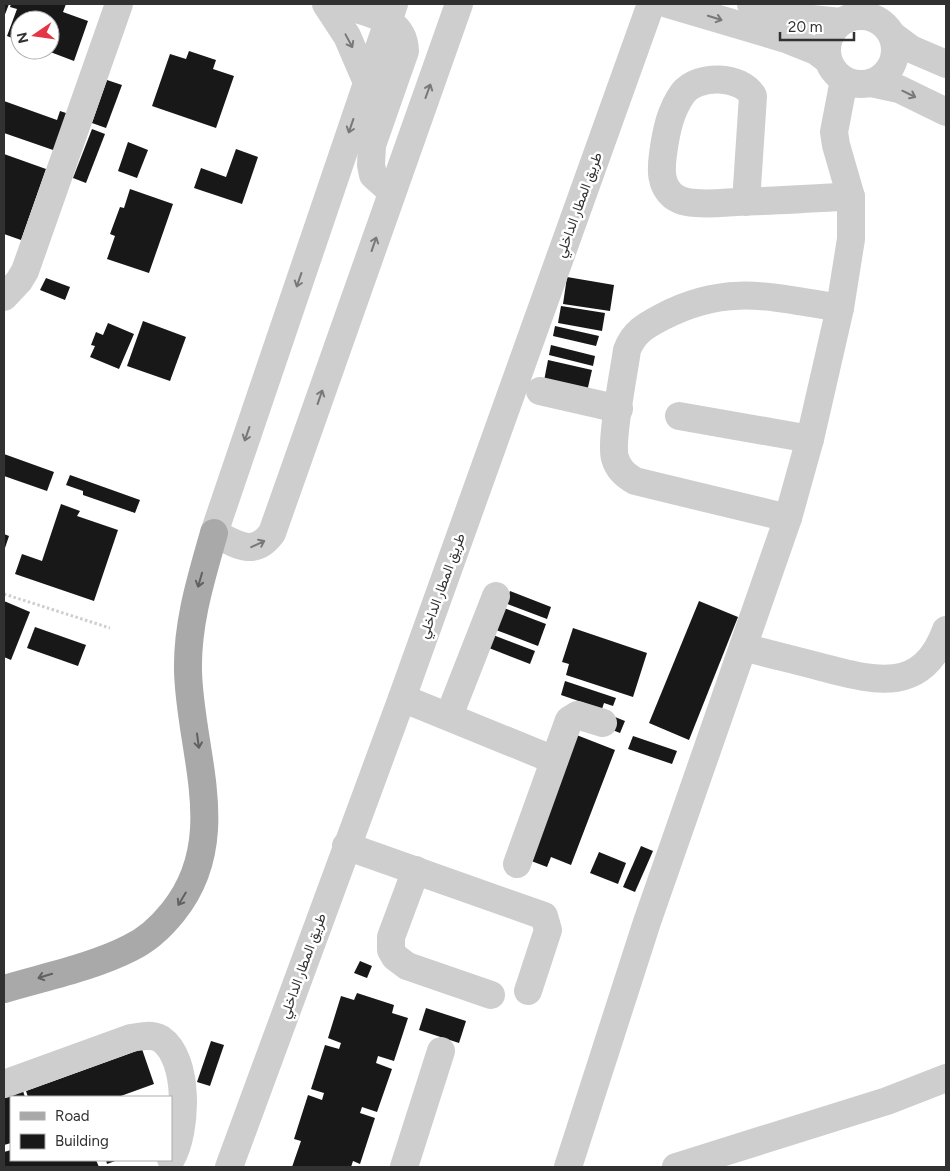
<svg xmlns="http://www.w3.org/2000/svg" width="950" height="1171" viewBox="0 0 950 1171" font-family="Figtree,Vazirmatn,sans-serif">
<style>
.building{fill:#181818}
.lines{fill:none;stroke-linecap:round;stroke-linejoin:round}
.path{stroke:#cecece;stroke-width:3;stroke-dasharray:2.5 2.5;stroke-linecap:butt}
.minor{stroke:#cecece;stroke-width:28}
.major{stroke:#a9a9a9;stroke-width:28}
.oneway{stroke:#787878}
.oneway2{stroke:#616161}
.labels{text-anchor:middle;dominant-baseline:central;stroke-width:5;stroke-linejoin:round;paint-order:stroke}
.street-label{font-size:14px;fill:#313131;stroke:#fff}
</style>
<rect width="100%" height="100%" fill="#fff"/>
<!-- building -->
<g class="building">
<path d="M 4,4 L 9,4 L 4,17 Z"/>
<path d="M 11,4 L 66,4 L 63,12 L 88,21 L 74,61 L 45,50 L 50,50 L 50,20 L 20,20 L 20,41 L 7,36 L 17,9 L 10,7 Z"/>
<path d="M 189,51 L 216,60 L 213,69 L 234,76 L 216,128 L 152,106 L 170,54 L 186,59 Z"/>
<path d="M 107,80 L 122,85 L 106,128 L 92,123 Z"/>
<path d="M 4,101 L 57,120 L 60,111 L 69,114 L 56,151 L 4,133 Z"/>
<path d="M 92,129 L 105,134 L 86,183 L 73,178 Z"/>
<path d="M 128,142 L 148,150 L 137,178 L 118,171 Z"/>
<path d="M 236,149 L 258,157 L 242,204 L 194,188 L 201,168 L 226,177 Z"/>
<path d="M 4,154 L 46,169 L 21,240 L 4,234 Z"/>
<path d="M 130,189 L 173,204 L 149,273 L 107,259 L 115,236 L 110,234 L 120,207 L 124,208 Z"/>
<path d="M 567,277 L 614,285 L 610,311 L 563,304 Z"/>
<path d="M 46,278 L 70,287 L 65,300 L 40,290 Z"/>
<path d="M 561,306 L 605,313 L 602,331 L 558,323 Z"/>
<path d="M 143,321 L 186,337 L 170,381 L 127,366 Z"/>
<path d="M 108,323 L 134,334 L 119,369 L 90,357 L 95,346 L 91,345 L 96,332 L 103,335 Z"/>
<path d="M 555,326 L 599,336 L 596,346 L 553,336 Z"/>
<path d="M 551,345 L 595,356 L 593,366 L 549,355 Z"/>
<path d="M 548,360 L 592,370 L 586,396 L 543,386 Z"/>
<path d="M 4,454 L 54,472 L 47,491 L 4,476 Z"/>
<path d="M 70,475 L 140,500 L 135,513 L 83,495 L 83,491 L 66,485 Z"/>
<path d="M 61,504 L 80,511 L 77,516 L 118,530 L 94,601 L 15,574 L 22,554 L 42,561 Z"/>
<path d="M 4,534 L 9,536 L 4,551 Z"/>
<path d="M 510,591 L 551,607 L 547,619 L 505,603 Z"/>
<path d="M 4,601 L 30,612 L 11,660 L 4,657 Z"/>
<path d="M 699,601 L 738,617 L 689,740 L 649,723 Z"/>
<path d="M 504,608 L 546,624 L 538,646 L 496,630 Z"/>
<path d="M 35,627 L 86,645 L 78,666 L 27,648 Z"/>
<path d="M 573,628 L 647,653 L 633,697 L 566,675 L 569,664 L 562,662 Z"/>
<path d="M 493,635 L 535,651 L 530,664 L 489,648 Z"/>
<path d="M 565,681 L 616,698 L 613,706 L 604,703 L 602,709 L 561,695 Z"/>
<path d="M 615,717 L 625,721 L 620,733 L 610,729 Z"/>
<path d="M 574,734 L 615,750 L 571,865 L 551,857 L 547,867 L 526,859 Z"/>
<path d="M 633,736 L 677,751 L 672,764 L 628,749 Z"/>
<path d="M 641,846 L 653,851 L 635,892 L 623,887 Z"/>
<path d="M 599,852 L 626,863 L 618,884 L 590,873 Z"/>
<path d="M 360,961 L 372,966 L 367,978 L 354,973 Z"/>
<path d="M 357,993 L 394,1005 L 392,1013 L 408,1018 L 394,1061 L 378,1056 L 376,1063 L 392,1069 L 377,1112 L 362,1107 L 360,1113 L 375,1118 L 360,1164 L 353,1161 L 351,1167 L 292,1167 L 301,1141 L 294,1139 L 308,1095 L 322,1100 L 324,1093 L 311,1089 L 325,1045 L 339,1049 L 341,1043 L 328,1038 L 341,996 L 354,1000 Z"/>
<path d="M 426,1008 L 466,1021 L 459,1043 L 419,1030 Z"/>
<path d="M 211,1041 L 224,1045 L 210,1086 L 197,1082 Z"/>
<path d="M 142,1049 L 154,1084 L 118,1097 L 28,1097 L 26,1091 Z"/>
<path d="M 22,1088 L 25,1097 L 11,1097 L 11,1143 L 4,1145 L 4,1095 Z"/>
<path d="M 11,1150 L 11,1160 L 96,1160 L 99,1167 L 4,1167 L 4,1152 Z"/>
<path d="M 106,1160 L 118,1160 L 107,1164 Z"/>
</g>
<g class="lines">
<!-- path -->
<path class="path" d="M 4,594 L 110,628"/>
<!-- minor -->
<g class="minor">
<path d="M 326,4 L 347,36 L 366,80"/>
<path d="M 341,4 C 368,14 404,17 405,51 L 372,145 L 371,165 L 373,175 L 392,192"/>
<path d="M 394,4 L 214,533 C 236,544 254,558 272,533 L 459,4"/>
<path d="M 668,4 L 786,39 L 816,51 L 828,60"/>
<path d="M 751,4 L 802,18 L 841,22"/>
<circle cx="861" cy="50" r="34"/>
<path d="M 892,35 L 911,49 L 946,64"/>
<path d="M 871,83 L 899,89 L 946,112"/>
<path d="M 746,202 L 753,96 C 741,75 698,74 683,93 C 670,111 666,132 663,154 C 661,169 660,185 673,196 C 677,199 682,201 687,202 C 703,205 720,203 736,202 C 771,201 805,199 839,197 L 851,197"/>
<path d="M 4,297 L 19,281 L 25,271 L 119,4"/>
<path d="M 540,391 L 619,409"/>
<path d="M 679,416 L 810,439"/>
<path d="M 788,518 L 635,481 C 625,475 618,469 615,458 C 610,441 624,372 627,350 C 634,332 645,326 662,317 C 726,283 772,297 840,308"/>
<path d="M 743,647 C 769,654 795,660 821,667 C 875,681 922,695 946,630"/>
<path d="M 402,698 L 554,760"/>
<path d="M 449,716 L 496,596"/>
<path d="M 346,846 L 544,916 L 548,930 L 528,991"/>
<path d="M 517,864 L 569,720 L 577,715 L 603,723"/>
<path d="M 416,870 L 391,937 L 391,950 L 395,957 L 407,966 L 491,995"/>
<path d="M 4,1084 L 131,1038 C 141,1036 152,1034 161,1039 C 190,1059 187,1132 171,1159"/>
<path d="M 229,1167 L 402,698 L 651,4"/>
<path d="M 404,1167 L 441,1051"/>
<path d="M 568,1167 L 647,922 L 788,518 L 810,439 L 840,308 L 851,239 L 851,197 L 836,145 L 834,132 L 844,80"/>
<path d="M 676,1167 L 887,1101 L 946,1078"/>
</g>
<!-- major -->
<path class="major" d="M 4,989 C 44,977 93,967 130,948 C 147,940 161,927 173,912 C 232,839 190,753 188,671 C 187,623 201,579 214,533"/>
</g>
<!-- one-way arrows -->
<defs><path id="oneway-shaft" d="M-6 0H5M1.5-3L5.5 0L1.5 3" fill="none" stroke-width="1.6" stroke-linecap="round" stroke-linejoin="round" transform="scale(1.25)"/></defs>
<g class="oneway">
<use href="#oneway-shaft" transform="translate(715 18) rotate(17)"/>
<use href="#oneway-shaft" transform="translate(349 41) rotate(62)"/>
<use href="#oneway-shaft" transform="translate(428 91) rotate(-70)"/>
<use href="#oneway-shaft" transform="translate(909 94) rotate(26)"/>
<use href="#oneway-shaft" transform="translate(351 126) rotate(109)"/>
<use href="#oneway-shaft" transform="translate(374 244) rotate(-71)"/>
<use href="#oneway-shaft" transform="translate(299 280) rotate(109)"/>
<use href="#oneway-shaft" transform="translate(320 397) rotate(-71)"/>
<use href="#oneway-shaft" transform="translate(247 434) rotate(109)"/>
<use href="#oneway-shaft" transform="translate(258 544) rotate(-25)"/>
</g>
<g class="oneway2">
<use href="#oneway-shaft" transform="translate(200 580) rotate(106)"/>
<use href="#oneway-shaft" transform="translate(198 741) rotate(82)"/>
<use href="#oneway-shaft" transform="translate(182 899) rotate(121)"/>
<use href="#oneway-shaft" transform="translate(45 976) rotate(163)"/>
</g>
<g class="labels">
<!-- street labels -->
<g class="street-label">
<text transform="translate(579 205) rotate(-70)">طريق المطار الداخلي</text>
<text transform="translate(442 586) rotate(-70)">طريق المطار الداخلي</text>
<text transform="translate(303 966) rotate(-70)">طريق المطار الداخلي</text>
</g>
</g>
<!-- border -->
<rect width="950" height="1171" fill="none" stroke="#313131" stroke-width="10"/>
<!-- legend -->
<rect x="10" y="1096" width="162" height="65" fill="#ffffff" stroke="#adadad"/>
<rect x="20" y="1112" width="25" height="8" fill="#a9a9a9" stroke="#adadad"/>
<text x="55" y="1121" font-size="15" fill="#313131">Road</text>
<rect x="20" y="1134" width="25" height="15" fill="#181818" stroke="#adadad"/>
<text x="55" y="1146" font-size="15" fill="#313131">Building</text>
<!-- north arrow -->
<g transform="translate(35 35) rotate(257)"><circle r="24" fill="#ffffff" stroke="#adadad"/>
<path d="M0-4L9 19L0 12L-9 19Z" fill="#e43746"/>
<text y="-8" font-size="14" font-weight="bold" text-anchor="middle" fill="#313131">N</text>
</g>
<!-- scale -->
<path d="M780 32v8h74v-8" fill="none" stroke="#313131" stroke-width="2.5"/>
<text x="788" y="32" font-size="15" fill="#313131" stroke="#ffffff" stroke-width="4" paint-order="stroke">20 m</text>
</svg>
